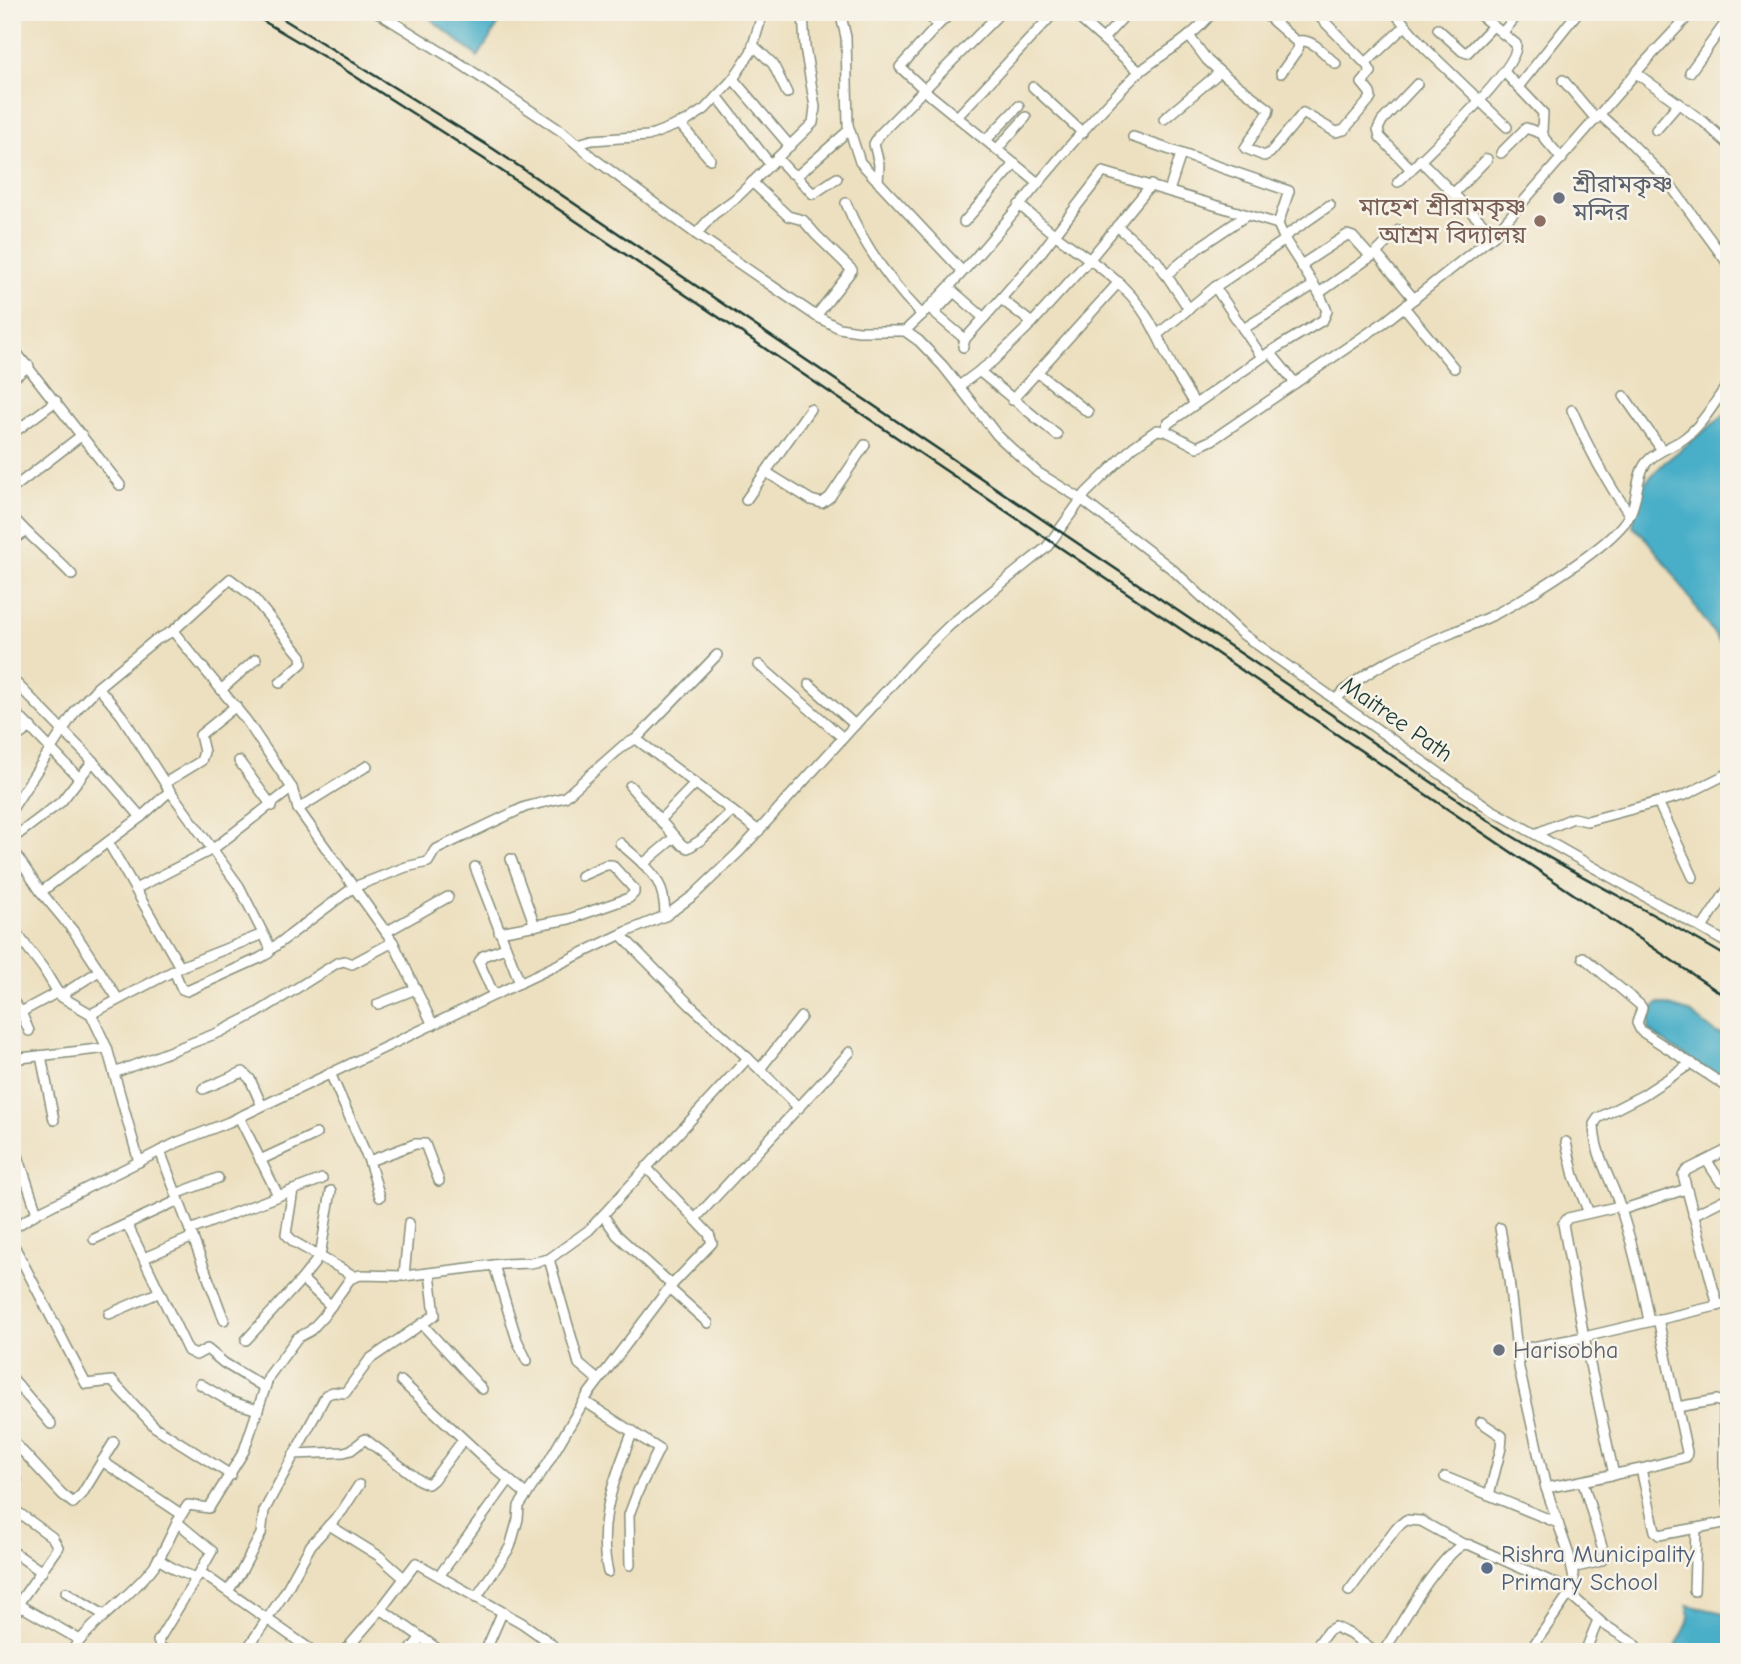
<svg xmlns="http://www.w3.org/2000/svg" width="1741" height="1664" viewBox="0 0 1741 1664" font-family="'Comic Neue','Noto Sans Bengali',sans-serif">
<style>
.water{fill:#49afc8;stroke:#34767e;stroke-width:2}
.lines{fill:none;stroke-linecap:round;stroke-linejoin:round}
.minor-casing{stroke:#868e7a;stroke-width:12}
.minor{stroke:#fff;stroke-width:9}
.rail{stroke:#1f3d34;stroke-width:2.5}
.worship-dot{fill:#6b7280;stroke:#f7f3e8;stroke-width:2.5}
.education-dot{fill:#8d6e63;stroke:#f7f3e8;stroke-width:2.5}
.service-dot{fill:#5c6f8a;stroke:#f7f3e8;stroke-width:2.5}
.labels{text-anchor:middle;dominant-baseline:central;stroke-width:5;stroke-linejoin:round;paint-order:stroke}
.worship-label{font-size:24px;fill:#5b616d;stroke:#f7f3e8;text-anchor:start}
.education-label{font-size:24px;fill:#785e54;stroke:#f7f3e8;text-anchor:end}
.street-label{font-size:24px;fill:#1f3d34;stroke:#f7f3e8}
.service-label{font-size:24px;fill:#4e5e75;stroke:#f7f3e8;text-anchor:start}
</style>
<rect width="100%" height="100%" fill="#f7f3e8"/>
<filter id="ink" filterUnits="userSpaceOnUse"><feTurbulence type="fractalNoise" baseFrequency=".0143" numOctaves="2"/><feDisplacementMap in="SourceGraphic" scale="14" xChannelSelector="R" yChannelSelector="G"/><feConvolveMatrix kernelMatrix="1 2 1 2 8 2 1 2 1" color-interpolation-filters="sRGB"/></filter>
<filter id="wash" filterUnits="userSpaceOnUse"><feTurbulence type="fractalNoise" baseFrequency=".00686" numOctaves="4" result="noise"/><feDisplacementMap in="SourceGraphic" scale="28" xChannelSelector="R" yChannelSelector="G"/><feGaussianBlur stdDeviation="1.57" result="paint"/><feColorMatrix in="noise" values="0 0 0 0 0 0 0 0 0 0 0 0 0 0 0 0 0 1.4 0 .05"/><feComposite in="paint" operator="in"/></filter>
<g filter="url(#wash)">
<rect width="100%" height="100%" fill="#ede0c0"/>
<!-- water -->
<g class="water">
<path d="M 422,12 L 506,12 L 478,57 Z"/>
<path d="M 1729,411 L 1729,656 L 1669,568 L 1643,535 L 1633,527 L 1638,490 L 1664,463 Z"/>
<path d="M 1659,1003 L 1689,1012 L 1717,1034 L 1729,1035 L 1729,1086 L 1658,1038 L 1649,1030 L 1649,1012 Z"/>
<path d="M 1687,1605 L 1729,1614 L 1729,1652 L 1675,1650 C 1679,1635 1695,1621 1687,1605 Z"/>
</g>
</g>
<g filter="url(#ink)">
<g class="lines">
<!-- minor casing -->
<g class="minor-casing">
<g id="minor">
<path d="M 377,12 L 464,66 L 564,133 L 592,157 L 696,234 L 816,316 L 839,328 L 859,331 L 905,331 L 919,341 L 943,366 L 997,435 L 1037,472 L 1081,499 L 1172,569 L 1241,633 L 1490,809 L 1535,834 L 1573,818 L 1587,821 L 1685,795 L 1729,773"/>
<path d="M 840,12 L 846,37 L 848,125 L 860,162 L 962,271"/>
<path d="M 925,12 L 938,25 L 952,12"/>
<path d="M 1072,12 L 1140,72"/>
<path d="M 1263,12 L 1299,44 L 1298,49 L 1281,73"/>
<path d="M 1315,12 L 1367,65"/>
<path d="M 1394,12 L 1425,48 L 1507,127"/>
<path d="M 938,25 L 900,67 L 930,95 L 1038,183"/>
<path d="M 1438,29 L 1462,51 L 1467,53 L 1493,26"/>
<path d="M 1502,33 L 1514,19 L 1515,12"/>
<path d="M 1189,36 L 1207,60 L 1220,72 L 1269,109 L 1268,113 L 1245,148 L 1264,156 L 1270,153 L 1303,113 L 1336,132 L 1344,130 L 1371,98 L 1370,93 L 1362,83 L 1371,72 L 1367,65 L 1368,61 L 1405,26"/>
<path d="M 1103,39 L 1128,12"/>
<path d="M 1298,41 C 1313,38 1325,55 1336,64"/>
<path d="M 753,45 L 773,64 L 787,93"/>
<path d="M 1690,72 L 1729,18"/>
<path d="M 1505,73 L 1543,113 L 1542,131 L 1544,138 L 1562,159"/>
<path d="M 1636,73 L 1704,122 L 1727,143"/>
<path d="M 733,79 L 790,146"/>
<path d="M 1563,80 L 1596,119"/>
<path d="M 1033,87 L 1083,133"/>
<path d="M 1518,87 L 1578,12"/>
<path d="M 717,96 L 770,164"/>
<path d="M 1600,115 L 1628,140 L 1666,179 L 1729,265"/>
<path d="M 957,117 L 1055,12"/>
<path d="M 1164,119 L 1220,72"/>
<path d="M 679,123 L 710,159"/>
<path d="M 1656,130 L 1679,103"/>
<path d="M 1133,137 L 1289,191 L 1278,224 L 1285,240"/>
<path d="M 986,140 L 1019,106"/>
<path d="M 578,144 L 592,140 L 648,136 L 687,121 L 705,109 L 733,79 L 751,52 L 763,12"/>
<path d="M 997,149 L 1026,117"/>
<path d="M 1501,153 L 1526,128 L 1543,134"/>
<path d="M 777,158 L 791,173 L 798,175 L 849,130"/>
<path d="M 1420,160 L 1494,235"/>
<path d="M 1411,169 L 1380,137 L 1378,129 L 1382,121 L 1417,84"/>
<path d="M 795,175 L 813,194 L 837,178"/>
<path d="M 752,182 L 788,216 L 803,220 L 816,235 L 852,270 L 816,316"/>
<path d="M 878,182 L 879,164 L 874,144 L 879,135 L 1001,12"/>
<path d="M 1398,182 C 1419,161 1522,68 1516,44 L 1481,16"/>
<path d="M 1169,191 L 1181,154"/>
<path d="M 1454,193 L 1487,159"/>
<path d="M 846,203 C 863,245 891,283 922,315"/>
<path d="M 1019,205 C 1032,215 1044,227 1057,236 C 1100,268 1133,285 1157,335"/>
<path d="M 964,222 L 1015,164"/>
<path d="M 1117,226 L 1157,261 L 1189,309"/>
<path d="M 696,234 L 713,215 L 736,198 L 813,123 L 815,107 L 805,47 L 803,12"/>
<path d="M 1284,237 L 1330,205"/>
<path d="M 1376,253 L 1414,299"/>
<path d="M 1301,265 L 1347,235 L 1353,237 L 1371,257"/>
<path d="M 1166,275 L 1201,246 L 1247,215"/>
<path d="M 1215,287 L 1262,357"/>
<path d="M 1319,293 L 1376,253 L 1399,230"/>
<path d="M 1404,307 L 1454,368"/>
<path d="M 1032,323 L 1090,259 L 1151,185"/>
<path d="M 1243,329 L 1314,285"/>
<path d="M 905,331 C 989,253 1053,156 1135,76 C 1152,60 1173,50 1190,35 C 1199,28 1206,20 1213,12"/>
<path d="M 965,339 L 934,313 L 954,292 L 984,318 L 1039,255 L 1103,172 L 1278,224"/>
<path d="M 12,347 L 120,485"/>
<path d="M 963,347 L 965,339 L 984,318"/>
<path d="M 979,371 L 1057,435"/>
<path d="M 1037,372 L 1088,412"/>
<path d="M 12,379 L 29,366"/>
<path d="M 959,386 L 993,361 L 1032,323 L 1001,299"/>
<path d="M 1624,396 L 1662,450"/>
<path d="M 1012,400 L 1119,282"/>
<path d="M 1195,404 L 1174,370 L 1157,335 L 1215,287 L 1285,240 L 1319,293 L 1327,311 L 1323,320 L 1270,352 L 1295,383"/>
<path d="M 1572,410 C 1587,446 1607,483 1630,515"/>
<path d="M 1167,424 L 1270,352"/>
<path d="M 12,434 L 56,401"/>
<path d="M 766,472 L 811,500 L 822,503 L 830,497 L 865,445"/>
<path d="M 12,489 L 82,435"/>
<path d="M 746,500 L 810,409"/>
<path d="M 12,516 C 30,538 53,554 72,575"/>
<path d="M 12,541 L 25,531"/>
<path d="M 173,631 L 154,641 L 98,687 L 122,716 L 170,791 L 239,886 L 270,947 L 269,953 L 260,958 L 187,991 L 182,989 L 174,971"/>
<path d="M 759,665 L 843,738"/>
<path d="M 12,679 L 88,756 L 141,817"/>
<path d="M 280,683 L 302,663 L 301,656 L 252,596 L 230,579 L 173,631 L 246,720 L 292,788 L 298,809 L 393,942 L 433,1025"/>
<path d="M 809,684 L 855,725"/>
<path d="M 222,689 L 256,659"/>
<path d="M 1336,699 C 1374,659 1439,640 1489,617 C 1507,609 1524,598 1540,588 C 1564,573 1618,538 1630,514 C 1638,499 1636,476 1646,463 C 1656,450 1674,447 1686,437 C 1704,423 1715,401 1729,383"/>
<path d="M 12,709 L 80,779"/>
<path d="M 636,739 L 717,655"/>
<path d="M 12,740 L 31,727"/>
<path d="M 239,761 L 272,806"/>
<path d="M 165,783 L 201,761 L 204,752 L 200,735 L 236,706"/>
<path d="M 630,786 L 682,845 L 688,848 L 701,840 L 732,811"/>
<path d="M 1658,802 L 1693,877"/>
<path d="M 12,809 L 76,710 L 98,687"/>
<path d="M 298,809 L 367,766"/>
<path d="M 660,820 L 695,784"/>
<path d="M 1535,834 L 1729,944"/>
<path d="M 12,839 L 61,802 L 93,761"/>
<path d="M 108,842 L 180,967 L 263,934"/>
<path d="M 620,843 C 647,868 665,876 665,916"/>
<path d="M 12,849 L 41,892 L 75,933 L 118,999"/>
<path d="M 511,859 L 535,926"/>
<path d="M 643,864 L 675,837"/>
<path d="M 475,867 L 520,983"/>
<path d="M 137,888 L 213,849 L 292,788"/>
<path d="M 41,892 L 141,817 L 170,791"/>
<path d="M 12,927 L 43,968 L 60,996 L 91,1014 L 107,1048 L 139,1162"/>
<path d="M 1702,928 L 1728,889"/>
<path d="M 386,932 L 448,897"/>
<path d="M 499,932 L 569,919 L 629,898 L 634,893 L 634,889 L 612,865 L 606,865 L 581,876"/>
<path d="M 270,950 L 354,887 L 406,867 L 428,862 L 435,850 L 525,807 L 565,797 L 624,745 L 636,739 L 759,831"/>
<path d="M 1583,957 L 1640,1005 L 1642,1008 L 1637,1023 L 1641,1031 L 1729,1088"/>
<path d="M 494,995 L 479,962 L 483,956 L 505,948"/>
<path d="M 60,996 L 99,971"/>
<path d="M 12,1000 L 21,1012 L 29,1031"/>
<path d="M 378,1004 L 416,989"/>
<path d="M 21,1012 L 58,992"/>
<path d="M 91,1014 L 177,969"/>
<path d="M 41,1056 L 54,1120"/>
<path d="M 748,1058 L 799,1108"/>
<path d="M 12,1059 L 107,1048"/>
<path d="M 760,1069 L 801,1017"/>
<path d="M 114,1073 L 220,1032 L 257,1013 L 337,963 L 344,961 L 352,964 L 393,942"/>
<path d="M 330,1073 L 369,1161 L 380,1197"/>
<path d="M 203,1089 L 243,1072 L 250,1079 L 262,1106"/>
<path d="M 239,1117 L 278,1195"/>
<path d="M 1566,1142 L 1574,1176 L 1589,1213"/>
<path d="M 14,1144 L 37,1213"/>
<path d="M 160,1151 L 224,1320"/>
<path d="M 260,1160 L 316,1134"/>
<path d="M 369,1161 L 415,1144 L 425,1144 L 439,1181"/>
<path d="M 1707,1161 L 1720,1181 L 1725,1182 L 1729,1179"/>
<path d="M 293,1190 L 286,1234 L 294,1242 L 354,1276"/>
<path d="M 176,1194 L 218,1178"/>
<path d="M 1621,1210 L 1686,1189"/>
<path d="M 603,1215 L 617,1235 L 672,1285"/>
<path d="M 1693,1215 L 1729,1197"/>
<path d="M 695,1219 L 850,1052"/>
<path d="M 127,1224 L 188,1351 L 196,1355 L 207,1349 L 224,1363 L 264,1387"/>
<path d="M 1500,1228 L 1509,1280 L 1519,1368 L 1546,1488 L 1569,1555 L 1574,1579 L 1567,1597 L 1529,1652"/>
<path d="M 12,1229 L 37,1213 L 176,1143 L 229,1122 L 626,932 L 667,915 L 694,895 L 740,851 L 916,658 L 950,625 L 1047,547 L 1086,493 L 1133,447 L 1157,430 L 1166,431 L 1197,447 L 1212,440 L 1386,321 L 1494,235 L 1647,60 L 1692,12"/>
<path d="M 190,1230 L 322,1179"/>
<path d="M 94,1239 L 179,1200"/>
<path d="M 12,1242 L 86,1384 L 112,1381 L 155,1427 L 231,1475"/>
<path d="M 144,1258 L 193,1237"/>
<path d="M 549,1259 L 579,1364 L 598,1380"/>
<path d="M 494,1265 L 517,1340 L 527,1361"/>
<path d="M 404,1276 L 409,1223"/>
<path d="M 302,1279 L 320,1256 L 331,1191"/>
<path d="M 669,1288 L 708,1323"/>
<path d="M 1718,1306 L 1683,1175 L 1687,1170 L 1729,1149"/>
<path d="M 109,1314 L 160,1292"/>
<path d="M 1649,1321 C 1642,1282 1632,1243 1620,1206 C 1611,1179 1594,1153 1594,1124 L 1598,1118 L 1643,1095 L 1692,1063"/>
<path d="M 422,1324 L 482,1389"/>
<path d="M 246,1340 L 302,1279 L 331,1306"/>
<path d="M 1517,1350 L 1584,1337 L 1729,1303"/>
<path d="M 12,1378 L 51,1424"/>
<path d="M 401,1381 L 496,1469 L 527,1495"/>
<path d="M 200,1384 L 229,1401 L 258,1410"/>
<path d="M 584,1401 L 659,1449 L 638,1491 L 629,1515 L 630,1565"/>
<path d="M 1677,1407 L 1717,1400 L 1724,1404 L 1724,1467 L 1729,1507"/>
<path d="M 1481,1422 L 1502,1436 L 1501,1448 L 1489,1495"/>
<path d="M 12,1440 L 62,1494 L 73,1503 L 82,1494 L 114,1442"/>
<path d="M 294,1454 L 344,1452 L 351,1450 L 365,1439 L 419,1480 L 428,1484 L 433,1480 L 463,1440"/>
<path d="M 102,1461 L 181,1514"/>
<path d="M 1641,1469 L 1655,1531 L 1659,1535 L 1729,1522"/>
<path d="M 1614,1475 L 1584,1337 L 1563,1224 L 1568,1218 L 1620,1206"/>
<path d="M 1445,1477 L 1558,1523"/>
<path d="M 12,1486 L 17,1480"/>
<path d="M 1546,1488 L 1641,1469 L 1686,1457 L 1687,1452 L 1658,1319"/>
<path d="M 12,1508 L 52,1537 L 58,1547 L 18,1604"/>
<path d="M 177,1522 L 212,1551 L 200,1572"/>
<path d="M 329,1525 L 379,1556 L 404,1578"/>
<path d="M 12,1551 L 42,1572"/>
<path d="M 158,1559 L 176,1570 L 196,1578"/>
<path d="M 1572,1568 L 1598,1562 L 1602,1560 L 1604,1554 L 1583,1482"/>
<path d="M 608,1572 C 596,1523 615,1476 633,1431"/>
<path d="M 439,1576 L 509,1480"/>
<path d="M 228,1591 L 241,1572 L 261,1534 L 264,1511 L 326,1395 L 333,1392 L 345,1393 L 370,1359 L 435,1315 L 430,1273"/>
<path d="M 1349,1591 L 1396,1528 L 1406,1520 L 1421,1521 L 1463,1544"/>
<path d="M 1694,1591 L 1696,1529"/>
<path d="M 66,1592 L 104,1615"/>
<path d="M 476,1598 L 510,1547 L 518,1519 L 519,1506 L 546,1466 L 587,1396 L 669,1288 L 712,1243 L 709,1234 L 646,1167"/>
<path d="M 12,1601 L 80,1640"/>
<path d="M 381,1609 L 442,1652"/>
<path d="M 12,1619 L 21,1606"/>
<path d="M 71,1652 C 94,1619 130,1598 154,1566 C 168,1547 174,1523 188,1505 L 209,1508 L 244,1451 L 269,1376 L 297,1338 L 310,1331 L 323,1317 L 350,1279 L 360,1275 L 404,1276 L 502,1264 L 531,1263 L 549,1259 L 589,1230 L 748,1058 L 690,1005 L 621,935"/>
<path d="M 170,1652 L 161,1648 L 158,1641 L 200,1572 L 314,1652"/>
<path d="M 245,1652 L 284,1594 L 311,1545 L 342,1511 L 359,1485"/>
<path d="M 344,1652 L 381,1609 L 416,1563 L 522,1623 L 549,1642 L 559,1652"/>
<path d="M 409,1652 L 421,1637"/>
<path d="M 485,1652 L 502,1613"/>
<path d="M 1312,1652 L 1328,1631 L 1335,1627 L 1352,1635 L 1375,1652"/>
<path d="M 1383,1652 C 1405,1620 1431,1566 1463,1544 L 1470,1545 L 1561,1586 L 1603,1624 L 1633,1643 L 1641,1652"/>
<path d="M 1585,1652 L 1598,1620"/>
</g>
</g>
<!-- minor -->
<use href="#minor" class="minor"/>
<!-- rail -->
<g class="rail">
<path d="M 248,12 L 331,61 L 484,159 L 1729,999"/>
<path d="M 272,12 L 492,148 L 1507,833 C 1579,877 1656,914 1729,958"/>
</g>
</g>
</g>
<!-- markers -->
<g class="worship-dot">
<circle cx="1559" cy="198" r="7"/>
<circle cx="1499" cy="1350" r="7"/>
</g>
<circle class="education-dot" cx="1540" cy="221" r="7"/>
<circle class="service-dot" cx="1487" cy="1568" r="7"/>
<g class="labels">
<!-- worship labels -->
<g class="worship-label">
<text x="1573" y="184">শ্রীরামকৃষ্ণ<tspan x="1573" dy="28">মন্দির</tspan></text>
<text x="1513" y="1350">Harisobha</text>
</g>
<!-- education labels -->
<g class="education-label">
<text x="1526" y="207">মাহেশ শ্রীরামকৃষ্ণ<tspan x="1526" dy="28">আশ্রম বিদ্যালয়</tspan></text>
</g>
<!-- street labels -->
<g class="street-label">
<text transform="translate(1397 719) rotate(35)">Maitree Path</text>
</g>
<!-- service labels -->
<g class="service-label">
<text x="1501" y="1554">Rishra Municipality<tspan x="1501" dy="28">Primary School</tspan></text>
</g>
</g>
<!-- margin -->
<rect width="1741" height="1664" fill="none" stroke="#f7f3e8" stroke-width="42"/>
</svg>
